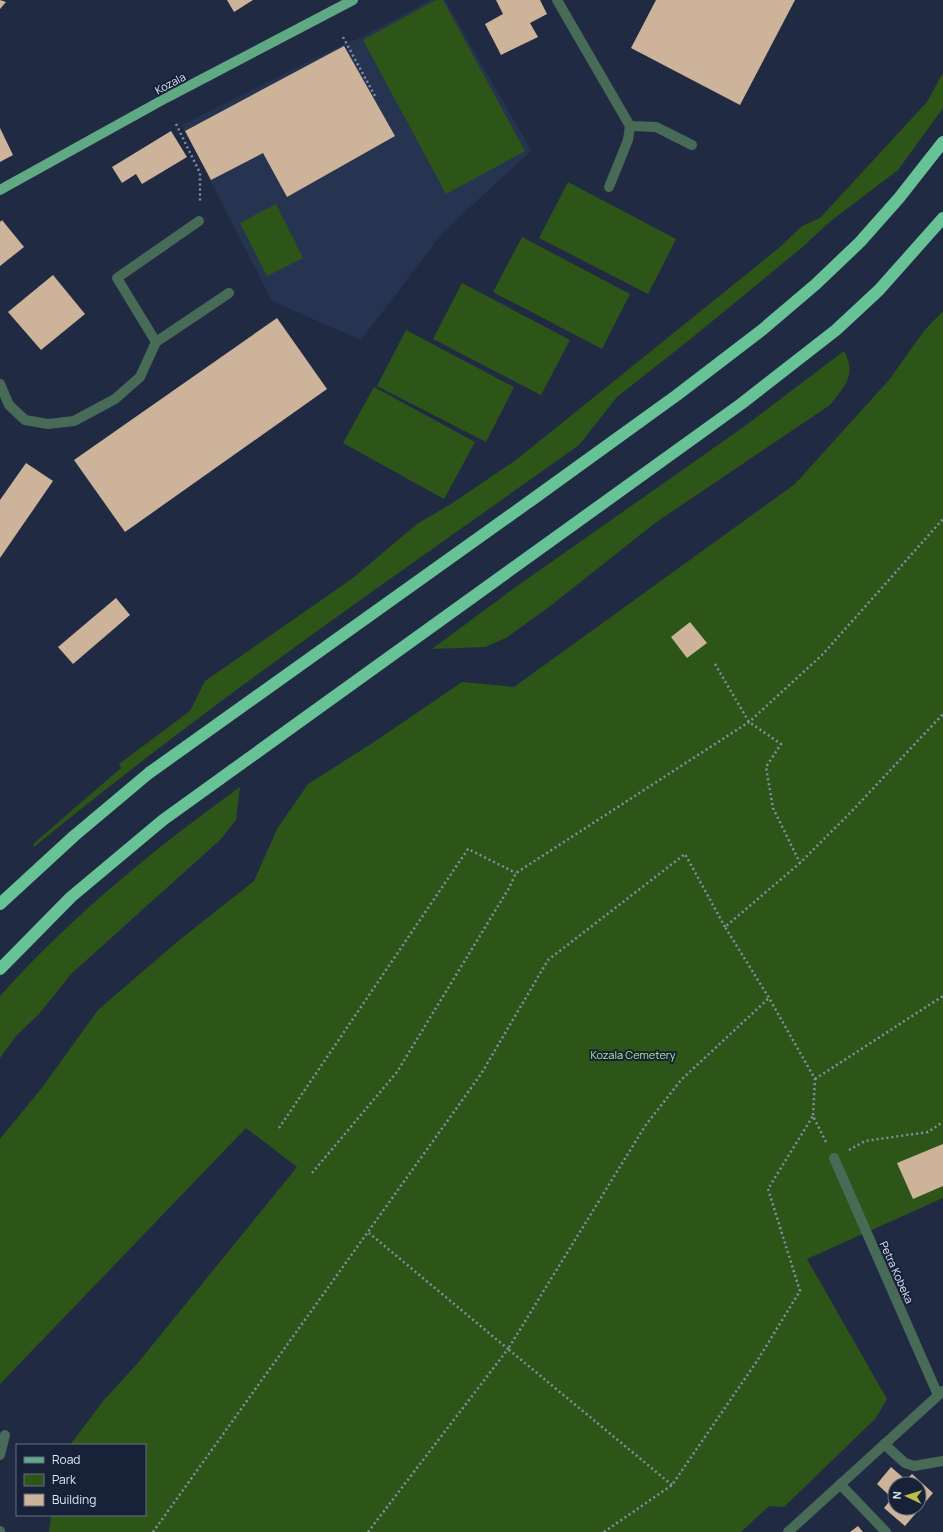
<svg xmlns="http://www.w3.org/2000/svg" width="943" height="1532" viewBox="0 0 943 1532" font-family="Manrope,sans-serif">
<style>
.built{fill:#273451}
.green{fill:#2d5518}
.building{fill:#cdb399;fill-rule:evenodd}
.lines{fill:none;stroke-linecap:round;stroke-linejoin:round}
.path{stroke:#858ea2;stroke-width:2.5;stroke-dasharray:2 3;stroke-linecap:butt}
.minor{stroke:#486b58;stroke-width:10}
.major{stroke:#5fa984;stroke-width:10}
.highway{stroke:#67c295;stroke-width:12}
.labels{text-anchor:middle;dominant-baseline:central;stroke-width:4;stroke-linejoin:round;paint-order:stroke}
.street-label{font-size:11px;fill:#dde5f5;stroke:#172138}
.park-label{font-size:11px;fill:#a8e98c;stroke:#172138}
</style>
<rect width="100%" height="100%" fill="#202b43"/>
<!-- built -->
<path class="built" d="M 431,0 L 445,0 L 531,151 L 443,232 L 361,340 L 272,301 L 182,125 L 346,43 L 358,39 Z"/>
<!-- green -->
<g class="green">
<path d="M 436,0 L 443,0 L 525,151 L 446,194 L 363,40 Z"/>
<path d="M 943,73 L 943,108 L 898,170 L 832,220 L 799,250 L 693,337 L 617,397 L 579,445 C 395,576 208,704 34,847 L 33,844 L 121,768 L 119,764 L 190,711 L 205,681 L 353,578 L 417,524 L 451,504 L 516,460 L 717,298 L 780,247 L 802,226 L 820,218 L 927,102 Z"/>
<path d="M 568,182 L 676,239 L 648,294 L 539,238 Z"/>
<path d="M 276,204 L 303,258 L 267,276 L 240,223 Z"/>
<path d="M 522,237 L 630,294 L 602,349 L 493,292 Z"/>
<path d="M 462,283 L 570,340 L 541,395 L 433,339 Z"/>
<path d="M 943,311 L 943,1198 L 807,1259 L 887,1399 L 876,1418 L 784,1507 L 769,1506 L 741,1532 L 49,1532 L 51,1515 L 145,1515 L 145,1445 L 70,1445 L 104,1400 L 137,1364 L 297,1167 L 246,1128 L 0,1384 L 0,1139 L 41,1089 L 98,1010 L 177,942 L 254,881 L 277,829 L 308,784 L 374,742 L 462,682 L 514,687 L 795,484 L 889,380 L 924,331 Z"/>
<path d="M 406,330 L 514,387 L 486,442 L 377,386 Z"/>
<path d="M 844,351 C 857,376 845,385 830,405 L 655,523 L 549,607 L 506,638 L 485,647 L 432,649 L 513,589 L 745,426 Z"/>
<path d="M 374,387 L 475,442 L 444,499 L 343,443 Z"/>
<path d="M 240,787 L 236,820 L 221,839 L 71,974 L 39,1014 L 16,1036 L 0,1058 L 0,996 C 72,916 154,849 240,787 Z"/>
</g>
<!-- building -->
<g class="building">
<path d="M 0,0 L 6,2 L 0,9 Z"/>
<path d="M 227,0 L 253,0 L 234,12 Z"/>
<path d="M 496,0 L 540,0 L 547,14 L 530,23 L 538,37 L 501,55 L 485,24 L 503,14 Z"/>
<path d="M 656,0 L 795,0 L 740,105 L 631,48 Z"/>
<path d="M 344,46 L 395,136 L 287,197 L 263,153 L 211,180 L 185,131 Z"/>
<path d="M 0,128 L 13,155 L 0,162 Z"/>
<path d="M 171,131 L 187,157 L 142,184 L 136,174 L 122,183 L 112,167 Z"/>
<path d="M 2,220 L 24,247 L 0,266 L 0,222 Z"/>
<path d="M 53,275 L 85,314 L 41,350 L 8,312 Z"/>
<path d="M 277,318 L 327,389 L 125,532 L 74,460 Z"/>
<path d="M 26,463 L 53,481 L 0,558 L 0,500 Z"/>
<path d="M 116,598 L 130,615 L 73,664 L 58,647 Z"/>
<path d="M 690,622 L 707,643 L 687,658 L 671,637 Z"/>
<path d="M 943,1144 L 943,1186 L 913,1199 L 897,1163 Z"/>
<path d="M 891,1467 L 906,1480 L 912,1474 L 933,1493 L 905,1526 L 884,1508 L 892,1498 L 877,1484 ZM 895,1484 L 919,1484 L 919,1508 L 895,1508 Z"/>
<path d="M 858,1526 L 863,1532 L 850,1532 Z"/>
</g>
<g class="lines">
<!-- path -->
<g class="path">
<path d="M 343,37 L 375,96"/>
<path d="M 176,124 L 200,173 L 200,202"/>
<path d="M 715,664 L 749,722 L 781,744 L 766,767 L 773,808 L 800,863"/>
<path d="M 815,1079 L 943,996"/>
<path d="M 279,1128 L 468,849 L 516,873"/>
<path d="M 826,1142 L 813,1116 L 815,1079 L 769,998 L 725,927 L 800,863 L 851,812 L 943,714"/>
<path d="M 849,1150 L 865,1141 L 928,1132 L 943,1122"/>
<path d="M 312,1173 L 397,1072 L 509,888 L 516,873 L 749,722 L 823,654 L 943,519"/>
<path d="M 672,1485 L 508,1349 L 645,1126 L 681,1080 L 769,998"/>
<path d="M 153,1532 L 481,1074 L 548,960 L 685,854 L 725,927"/>
<path d="M 368,1532 L 508,1349 L 369,1233"/>
<path d="M 604,1532 L 672,1485 L 757,1361 L 800,1291 L 768,1189 L 813,1116"/>
</g>
<!-- minor -->
<g class="minor">
<path d="M 557,0 L 630,126 L 628,140 L 609,187"/>
<path d="M 630,126 L 656,127 L 692,145"/>
<path d="M 156,342 L 229,293"/>
<path d="M 0,384 L 9,405 L 25,420 L 48,424 L 74,421 L 115,399 L 140,377 L 156,342 L 117,278 L 199,221"/>
<path d="M 834,1158 L 938,1395"/>
<path d="M 884,1444 L 905,1463 L 914,1466 L 943,1461"/>
<path d="M 0,1455 L 5,1435"/>
<path d="M 840,1484 L 886,1532"/>
<path d="M 0,1531 L 0,1532"/>
<path d="M 788,1532 L 943,1391"/>
</g>
<!-- major -->
<path class="major" d="M 0,190 L 166,98 L 353,0"/>
<!-- highway -->
<g class="highway">
<path d="M 0,904 L 74,836 L 149,773 L 533,499 L 677,395 L 762,330 L 816,284 L 860,242 L 899,198 L 943,142"/>
<path d="M 0,969 L 71,897 L 163,820 L 741,404 L 836,330 L 879,290 L 943,218"/>
</g>
</g>
<g class="labels">
<!-- street labels -->
<g class="street-label">
<text transform="translate(170 83) rotate(-28)">Kozala</text>
<text transform="translate(897 1272) rotate(66)">Petra Kobeka</text>
</g>
<!-- park labels -->
<g class="park-label">
<text x="633" y="1054">Kozala Cemetery</text>
</g>
</g>
<!-- legend -->
<rect x="16" y="1444" width="130" height="72" fill="#172138" stroke="#666f84"/>
<rect x="24" y="1457" width="20" height="6" fill="#5fa984" stroke="#666f84"/>
<text x="52" y="1464" font-size="12" fill="#dde5f5">Road</text>
<rect x="24" y="1474" width="20" height="12" fill="#2d5518" stroke="#666f84"/>
<text x="52" y="1484" font-size="12" fill="#dde5f5">Park</text>
<rect x="24" y="1494" width="20" height="12" fill="#cdb399" stroke="#666f84"/>
<text x="52" y="1504" font-size="12" fill="#dde5f5">Building</text>
<!-- north arrow -->
<g transform="translate(907 1496) rotate(274)"><circle r="19" fill="#172138" stroke="#666f84"/>
<path d="M0-3L7 15L0 10L-7 15Z" fill="#b8c147"/>
<text y="-6" font-size="11" font-weight="bold" text-anchor="middle" fill="#dde5f5">N</text>
</g>
</svg>
